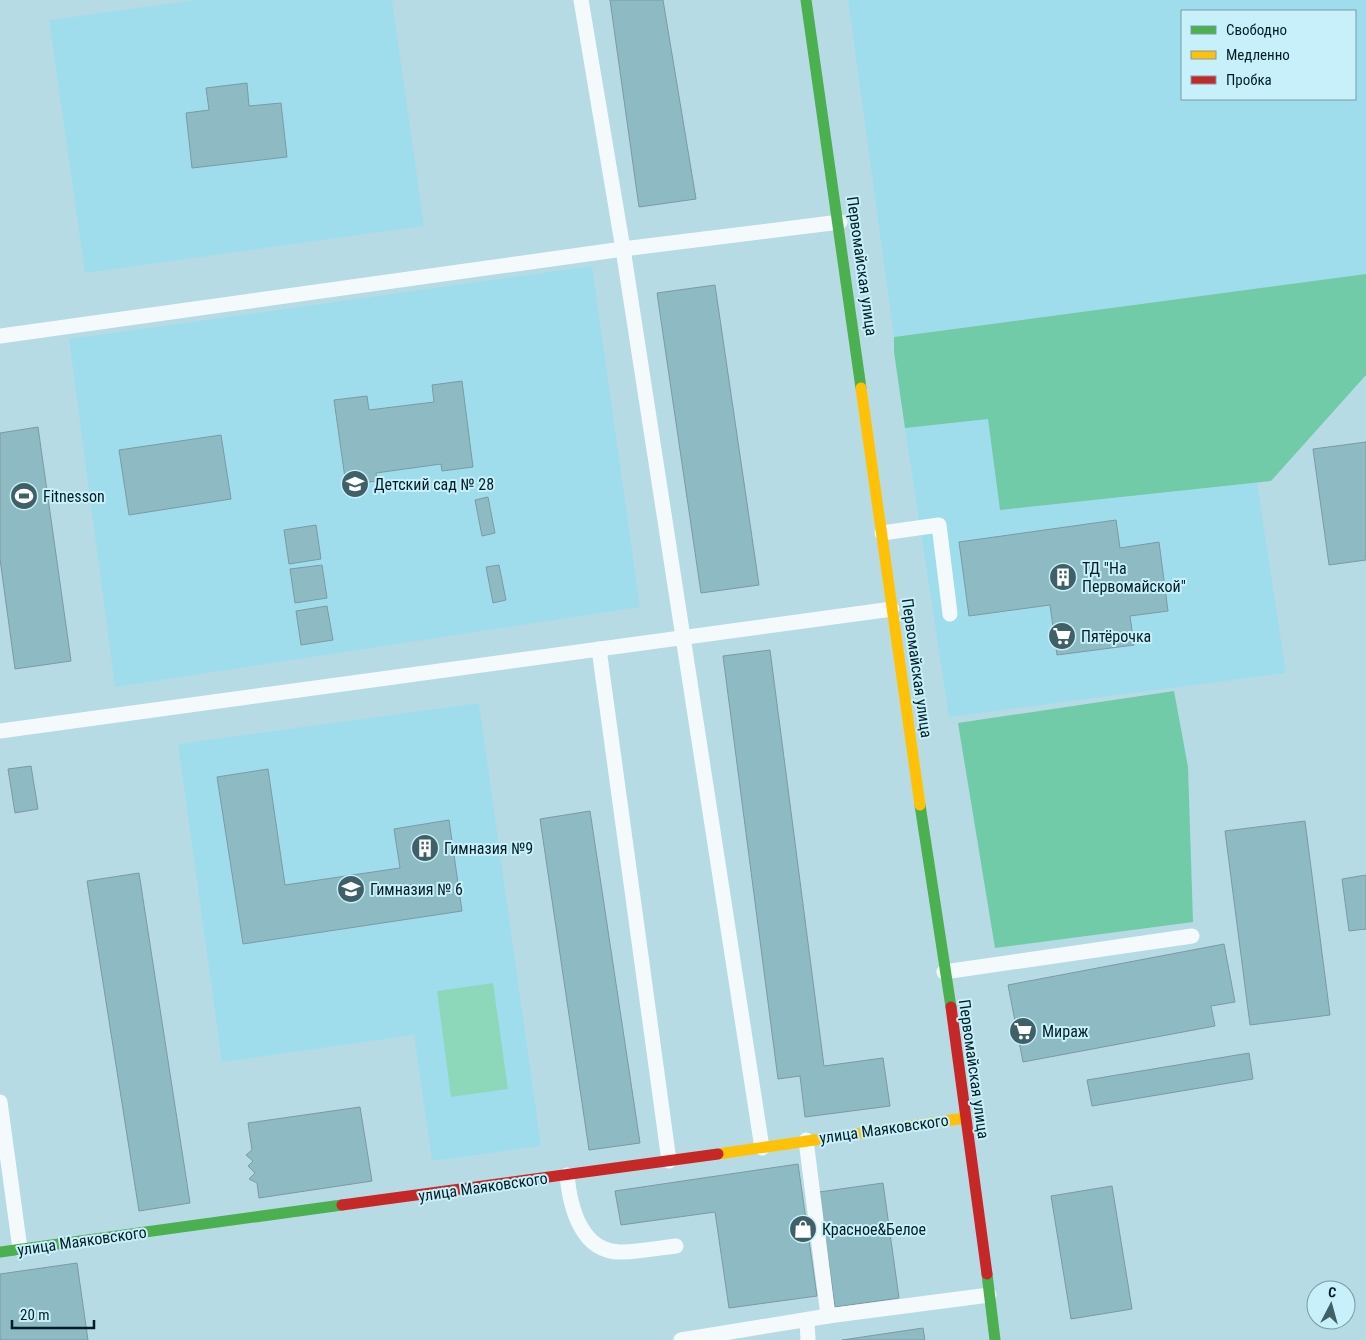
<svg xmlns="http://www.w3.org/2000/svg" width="1366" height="1340" viewBox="0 0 1366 1340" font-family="'Roboto Condensed',sans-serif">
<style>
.built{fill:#a0ddec;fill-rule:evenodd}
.green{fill:#8dd8ba}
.forest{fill:#71caa8}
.building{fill:#8ebac4;stroke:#7c9aa2}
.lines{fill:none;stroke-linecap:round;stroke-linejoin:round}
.lane{stroke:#f4fafb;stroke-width:15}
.fast{stroke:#4caf50;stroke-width:11}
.slow{stroke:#ffc107;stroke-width:11}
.jam{stroke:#c62828;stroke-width:11}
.labels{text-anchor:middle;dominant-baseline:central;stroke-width:4;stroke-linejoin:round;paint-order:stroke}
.street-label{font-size:16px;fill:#011e24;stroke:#c8f0fa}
.poi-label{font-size:16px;fill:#011e24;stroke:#c8f0fa;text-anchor:start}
</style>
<rect width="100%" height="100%" fill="#b6dbe5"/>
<!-- built -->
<g class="built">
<path d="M 196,0 L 392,0 L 424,226 L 85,273 L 49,20 Z"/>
<path d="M 848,0 L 1366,0 L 1366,274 L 894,337 ZM 1182,11 L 1355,11 L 1355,99 L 1182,99 Z"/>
<path d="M 592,266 L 640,607 L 115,687 L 69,339 Z"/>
<path d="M 988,418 L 1000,510 L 1257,482 L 1286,673 L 949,717 L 905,428 Z"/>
<path d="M 479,703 L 541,1146 L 432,1161 L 414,1035 L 222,1062 L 178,744 Z"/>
</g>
<!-- green -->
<path class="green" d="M 493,983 L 508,1089 L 451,1097 L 437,991 Z"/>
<!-- forest -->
<g class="forest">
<path d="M 1366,274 L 1366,375 L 1271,481 L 1000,510 L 988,419 L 905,428 L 894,352 L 894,337 Z"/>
<path d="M 1174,691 L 1188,767 L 1193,922 L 995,948 L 958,723 Z"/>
</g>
<!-- building -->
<g class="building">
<path d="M 610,0 L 663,0 L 696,199 L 639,207 Z"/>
<path d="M 247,83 L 249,106 L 281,103 L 287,157 L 192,168 L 186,113 L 209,110 L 206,88 Z"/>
<path d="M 715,285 L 759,585 L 701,593 L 657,293 Z"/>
<path d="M 462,381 L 473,467 L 442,471 L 441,464 L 376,473 L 377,481 L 346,485 L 334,400 L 367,396 L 369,410 L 434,402 L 432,385 Z"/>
<path d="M 38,427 L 71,661 L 15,669 L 0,559 L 0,433 Z"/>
<path d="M 221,435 L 231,499 L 129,515 L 119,450 Z"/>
<path d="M 1366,442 L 1366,560 L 1329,565 L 1313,449 Z"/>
<path d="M 488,497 L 495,533 L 482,536 L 475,500 Z"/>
<path d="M 1116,520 L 1120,548 L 1159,542 L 1168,611 L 1130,616 L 1134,645 L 1057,655 L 1050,605 L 969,616 L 959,542 Z"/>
<path d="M 316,525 L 321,559 L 289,564 L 284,530 Z"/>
<path d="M 322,565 L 327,598 L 295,603 L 290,569 Z"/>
<path d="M 499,565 L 506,600 L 493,603 L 486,567 Z"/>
<path d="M 327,606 L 333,640 L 301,645 L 296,611 Z"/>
<path d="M 770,650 L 824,1066 L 883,1058 L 890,1106 L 805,1117 L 800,1076 L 778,1079 L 723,656 Z"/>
<path d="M 31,766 L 38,809 L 15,813 L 8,769 Z"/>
<path d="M 268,769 L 285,885 L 400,868 L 394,829 L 449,820 L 462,911 L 243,944 L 217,777 Z"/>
<path d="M 590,811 L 640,1143 L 589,1150 L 540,819 Z"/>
<path d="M 1305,821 L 1330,1015 L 1250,1025 L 1225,831 Z"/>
<path d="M 139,873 L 190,1203 L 139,1211 L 87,881 Z"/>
<path d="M 1366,875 L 1366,929 L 1349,931 L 1342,879 Z"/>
<path d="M 1224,944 L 1235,1002 L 1211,1006 L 1215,1026 L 1023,1062 L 1008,985 Z"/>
<path d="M 1249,1053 L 1253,1079 L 1092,1106 L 1087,1080 Z"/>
<path d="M 360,1107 L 372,1181 L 259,1198 L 257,1183 L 249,1179 L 255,1173 L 248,1166 L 253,1161 L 246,1155 L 252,1150 L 248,1123 Z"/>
<path d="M 798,1164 L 817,1296 L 729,1308 L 715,1212 L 621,1225 L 615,1191 Z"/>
<path d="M 883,1183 L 899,1298 L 835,1307 L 819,1192 Z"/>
<path d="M 1112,1186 L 1132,1309 L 1071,1319 L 1051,1196 Z"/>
<path d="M 77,1263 L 88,1340 L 0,1340 L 0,1274 Z"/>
<path d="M 923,1328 L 925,1340 L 842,1340 Z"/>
</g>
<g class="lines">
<!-- lane -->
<g class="lane">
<path d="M 581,0 L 623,249 L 762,1148"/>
<path d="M 0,336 L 623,249 L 840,222"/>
<path d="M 882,533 L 939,525 L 950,614"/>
<path d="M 599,649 L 669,1161"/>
<path d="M 0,731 L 892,609"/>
<path d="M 944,972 L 1192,936"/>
<path d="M 0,1102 L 20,1249"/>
<path d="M 806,1140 L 828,1316"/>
<path d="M 567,1175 C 570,1207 581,1253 622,1252 C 639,1252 658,1248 676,1246"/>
<path d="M 807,1321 L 808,1340"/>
<path d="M 681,1340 L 828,1316 L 989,1295"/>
</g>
<!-- fast -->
<g class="fast">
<path d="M 806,0 L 861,388"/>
<path d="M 920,805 L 951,1007"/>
<path d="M 0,1252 L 342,1205"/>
<path d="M 987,1274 L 995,1340"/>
</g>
<!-- slow -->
<g class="slow">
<path d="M 861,388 L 920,805"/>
<path d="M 718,1154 L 965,1118"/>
</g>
<!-- jam -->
<g class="jam">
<path d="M 951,1007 L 987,1274"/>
<path d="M 342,1205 L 718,1154"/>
</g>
</g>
<!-- icons -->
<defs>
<g id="school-disc" transform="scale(1.4375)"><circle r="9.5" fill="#406068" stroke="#c8f0fa"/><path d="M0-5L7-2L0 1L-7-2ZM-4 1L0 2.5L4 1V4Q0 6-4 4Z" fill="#fff"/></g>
<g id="stadium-disc" transform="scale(1.4375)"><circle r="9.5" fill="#406068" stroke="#c8f0fa"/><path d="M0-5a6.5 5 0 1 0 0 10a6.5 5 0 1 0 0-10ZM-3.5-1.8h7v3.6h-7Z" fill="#fff"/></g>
<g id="building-disc" transform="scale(1.4375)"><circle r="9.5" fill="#406068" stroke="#c8f0fa"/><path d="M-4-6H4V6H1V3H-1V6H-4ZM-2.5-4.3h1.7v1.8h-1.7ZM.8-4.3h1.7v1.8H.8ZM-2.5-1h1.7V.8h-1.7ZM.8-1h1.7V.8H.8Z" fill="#fff"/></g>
<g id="supermarket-disc" transform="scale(1.4375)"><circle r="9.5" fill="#406068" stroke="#c8f0fa"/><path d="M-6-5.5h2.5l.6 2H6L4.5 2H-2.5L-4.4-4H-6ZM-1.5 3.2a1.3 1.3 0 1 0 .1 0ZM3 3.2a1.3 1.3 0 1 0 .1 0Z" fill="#fff"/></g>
<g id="shop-disc" transform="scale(1.4375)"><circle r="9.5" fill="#406068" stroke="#c8f0fa"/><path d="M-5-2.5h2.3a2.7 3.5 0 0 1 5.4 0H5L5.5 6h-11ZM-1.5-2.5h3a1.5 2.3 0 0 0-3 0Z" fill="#fff"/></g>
</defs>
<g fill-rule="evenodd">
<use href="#school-disc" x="355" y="484"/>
<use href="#stadium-disc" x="24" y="496"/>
<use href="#building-disc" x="1063" y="577"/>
<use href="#supermarket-disc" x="1062" y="636"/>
<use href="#building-disc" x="425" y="848"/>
<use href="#school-disc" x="351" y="889"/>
<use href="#supermarket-disc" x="1023" y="1031"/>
<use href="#shop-disc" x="803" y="1229"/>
</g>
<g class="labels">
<!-- street labels -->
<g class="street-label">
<text transform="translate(862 266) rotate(82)">Первомайская улица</text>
<text transform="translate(917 668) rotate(82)">Первомайская улица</text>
<text transform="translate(974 1069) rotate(82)">Первомайская улица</text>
<text transform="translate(884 1129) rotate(-8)">улица Маяковского</text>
<text transform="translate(483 1187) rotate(-8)">улица Маяковского</text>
<text transform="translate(82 1241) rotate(-8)">улица Маяковского</text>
</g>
<!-- poi labels -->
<g class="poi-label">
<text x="374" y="484">Детский сад № 28</text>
<text x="43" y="496">Fitnesson</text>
<text x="1082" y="568">ТД "На<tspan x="1082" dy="18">Первомайской"</tspan></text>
<text x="1081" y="636">Пятёрочка</text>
<text x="444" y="848">Гимназия №9</text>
<text x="370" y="889">Гимназия № 6</text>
<text x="1042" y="1031">Мираж</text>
<text x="822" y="1229">Красное&amp;Белое</text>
</g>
</g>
<!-- legend -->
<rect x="1181" y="10" width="175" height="90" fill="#c8f0fa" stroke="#789ca4"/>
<rect x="1191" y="26" width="25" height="8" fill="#4caf50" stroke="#789ca4"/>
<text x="1226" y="35" font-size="15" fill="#011e24">Свободно</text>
<rect x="1191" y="51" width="25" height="8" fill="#ffc107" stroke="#789ca4"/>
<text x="1226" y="60" font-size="15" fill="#011e24">Медленно</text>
<rect x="1191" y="76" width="25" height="8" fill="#c62828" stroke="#789ca4"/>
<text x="1226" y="85" font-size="15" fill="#011e24">Пробка</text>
<!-- north arrow -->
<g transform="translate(1331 1305) rotate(6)"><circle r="24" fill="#c8f0fa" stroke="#789ca4"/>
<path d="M0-4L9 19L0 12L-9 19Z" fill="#406068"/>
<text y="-8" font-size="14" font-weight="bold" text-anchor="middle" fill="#011e24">С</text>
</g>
<!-- scale -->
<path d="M12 1320v8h82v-8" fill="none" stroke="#011e24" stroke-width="2.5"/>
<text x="20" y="1320" font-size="15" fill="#011e24" stroke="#c8f0fa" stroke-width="4" paint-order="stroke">20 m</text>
</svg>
